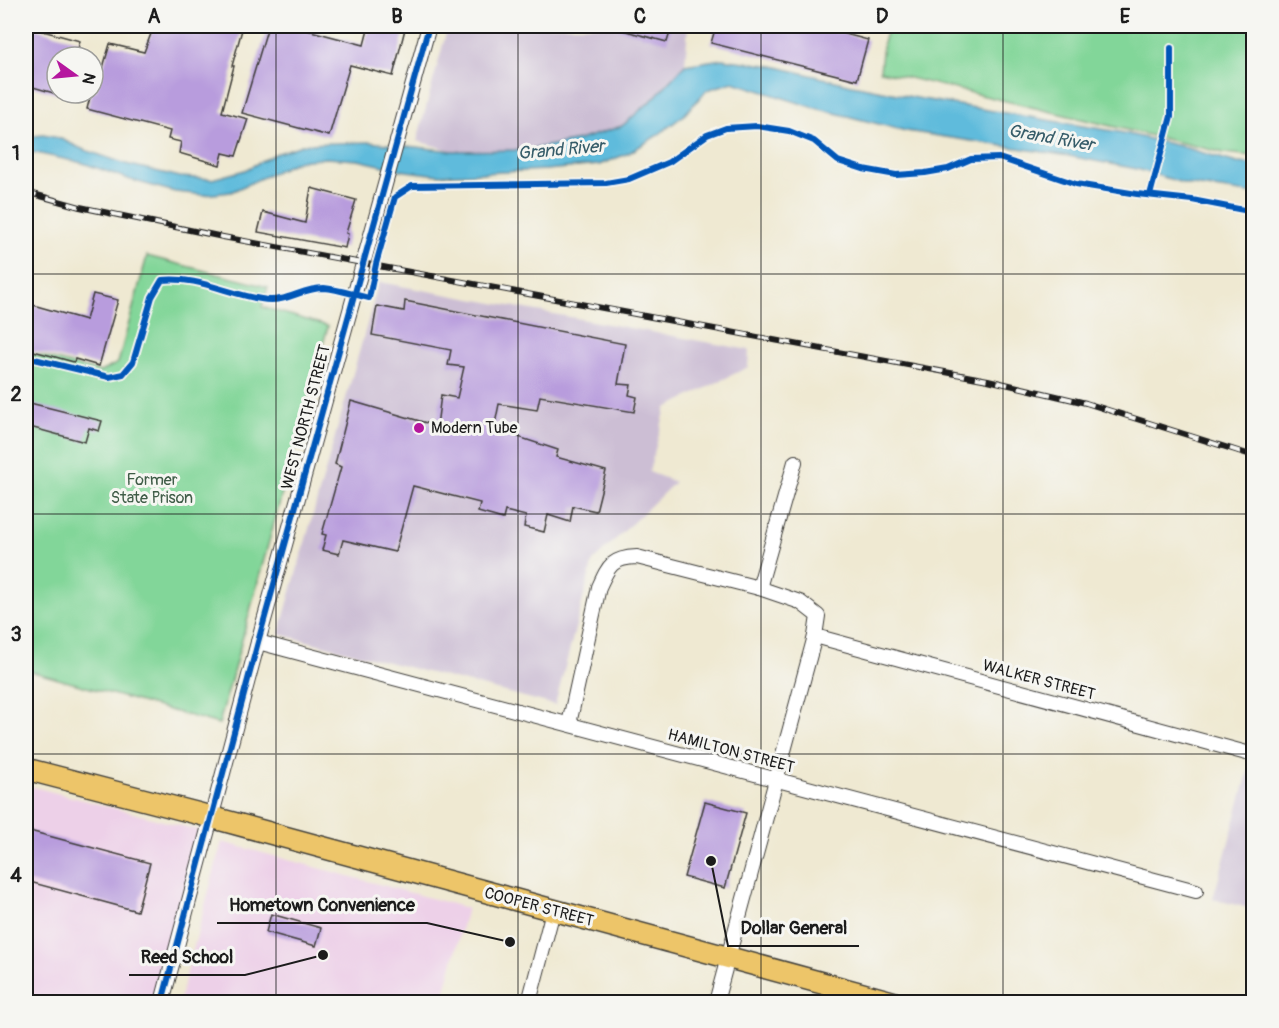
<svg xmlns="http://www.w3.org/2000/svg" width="1279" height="1028" viewBox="0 0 1279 1028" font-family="Pangolin,sans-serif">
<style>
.built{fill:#edd0e8}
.industrial{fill:#ccbed4}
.green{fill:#82d699;stroke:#4f795a;stroke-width:1.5}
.water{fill:#5ebbdc;stroke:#3d6c7c;stroke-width:1.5}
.building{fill:#b89cdd}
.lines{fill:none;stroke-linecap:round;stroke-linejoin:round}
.street-casing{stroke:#3c3b37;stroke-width:16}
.primary-casing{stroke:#3c3b37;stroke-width:24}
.street{stroke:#fff;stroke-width:14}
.primary{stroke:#edc569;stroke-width:21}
.rail-casing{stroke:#1c1c1c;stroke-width:6}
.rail{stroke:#f6f6f2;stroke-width:4;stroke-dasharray:11;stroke-linecap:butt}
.cycleway-casing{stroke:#f6f6f2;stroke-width:10}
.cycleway{stroke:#0057b8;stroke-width:6}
.grid{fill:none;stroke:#1c1c1c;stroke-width:1.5;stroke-opacity:0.55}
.poi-dot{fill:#b5179e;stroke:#f6f6f2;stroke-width:2}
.labels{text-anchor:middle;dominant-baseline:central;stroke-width:6;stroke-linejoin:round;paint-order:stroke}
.street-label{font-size:16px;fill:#1c1c1c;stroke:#f6f6f2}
.poi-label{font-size:16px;fill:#1c1c1c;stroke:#f6f6f2;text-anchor:start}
.park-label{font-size:16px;fill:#405d48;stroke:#f6f6f2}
.water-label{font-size:18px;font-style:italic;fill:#365c69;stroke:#f6f6f2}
.leader{fill:none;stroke:#1c1c1c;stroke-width:2}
.callout-dot{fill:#1c1c1c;stroke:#f6f6f2;stroke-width:2}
.callout-label{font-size:18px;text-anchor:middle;font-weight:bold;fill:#1c1c1c;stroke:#f6f6f2;stroke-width:6;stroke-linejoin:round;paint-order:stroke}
.neatline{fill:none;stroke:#1c1c1c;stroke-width:2}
.grid-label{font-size:20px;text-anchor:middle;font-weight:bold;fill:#1c1c1c}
</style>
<rect width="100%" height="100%" fill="#f6f6f2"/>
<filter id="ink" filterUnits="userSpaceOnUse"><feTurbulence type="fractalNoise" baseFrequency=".0167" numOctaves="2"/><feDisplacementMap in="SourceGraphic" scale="12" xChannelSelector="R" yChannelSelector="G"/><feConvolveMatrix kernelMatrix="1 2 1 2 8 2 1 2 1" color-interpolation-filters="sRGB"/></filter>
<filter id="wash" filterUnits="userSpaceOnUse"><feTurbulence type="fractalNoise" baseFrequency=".008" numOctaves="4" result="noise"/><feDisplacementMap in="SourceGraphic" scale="24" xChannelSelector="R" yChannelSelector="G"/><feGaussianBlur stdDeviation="1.35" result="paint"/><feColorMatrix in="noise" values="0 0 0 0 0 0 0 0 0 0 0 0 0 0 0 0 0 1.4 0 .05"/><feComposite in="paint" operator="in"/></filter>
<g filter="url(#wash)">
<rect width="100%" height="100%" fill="#efe9d2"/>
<!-- built -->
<g class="built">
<path d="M 26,785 L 201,831 L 156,1002 L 26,1002 Z"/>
<path d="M 222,842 L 467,908 L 442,1002 L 179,1002 Z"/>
</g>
<!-- industrial -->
<g class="industrial">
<path d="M 448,26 L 688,26 L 685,65 L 653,99 L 622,126 L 579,140 L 526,150 L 453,151 L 417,141 Z"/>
<path d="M 379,282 L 749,350 L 748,367 L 666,408 L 649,472 L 675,482 L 593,561 L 555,705 L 279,634 Z"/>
<path d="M 1253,755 L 1253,909 L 1213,899 Z"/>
</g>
<!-- green -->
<g class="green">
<path d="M 888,26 L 1253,26 L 1253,156 L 1224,153 L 880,71 L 883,43 Z"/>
<path d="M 147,256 L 268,287 L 262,307 L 328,326 L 219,724 L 26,670 L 26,352 L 100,372 L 118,363 Z"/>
</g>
<!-- water -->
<path class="water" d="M 722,59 L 773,66 L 852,85 L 922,99 L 1119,132 L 1180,146 L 1237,163 L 1253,164 L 1254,194 L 1186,184 L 1137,169 L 1069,156 L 906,131 L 815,108 L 733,82 L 707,90 L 684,115 L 658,135 L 629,153 L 599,165 L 546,170 L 439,175 L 406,171 L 358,160 L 326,158 L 298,161 L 231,192 L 204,195 L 175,192 L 131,180 L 83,163 L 26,151 L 26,137 L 43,135 L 59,138 L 82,149 L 126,164 L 180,177 L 212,179 L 245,170 L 275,154 L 305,144 L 369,142 L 453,151 L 526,150 L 579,140 L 622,126 L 653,99 L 685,65 Z"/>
<g id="blocks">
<!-- building -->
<g class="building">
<path d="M 154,26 L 243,26 L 232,66 L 234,66 L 222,112 L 248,119 L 236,156 L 223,153 L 220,165 L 179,153 L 181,142 L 168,139 L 170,131 L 87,109 L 91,93 L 93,93 L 93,90 L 96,91 L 110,44 L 144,52 Z"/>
<path d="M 268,26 L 292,26 L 364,45 L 369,26 L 391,26 L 405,29 L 393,76 L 350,65 L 329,136 L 242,113 Z"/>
<path d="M 618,26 L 672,26 L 667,42 L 618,29 Z"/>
<path d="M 716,26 L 815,26 L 868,40 L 857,80 L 711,43 Z"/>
<path d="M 28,27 L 80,41 L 76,57 L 57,57 L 57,94 L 26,85 L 26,35 Z"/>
<path d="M 311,188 L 356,200 L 346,233 L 348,234 L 345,248 L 258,232 L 263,212 L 305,223 Z"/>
<path d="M 93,294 L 118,300 L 99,366 L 75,359 L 74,362 L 26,349 L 26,303 L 86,320 Z"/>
<path d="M 405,301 L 625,344 L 618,384 L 631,385 L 629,395 L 637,397 L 634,412 L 540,396 L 537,410 L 499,404 L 494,429 L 558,450 L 556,457 L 606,471 L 596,511 L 573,506 L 570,522 L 548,515 L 544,532 L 524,527 L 526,516 L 505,511 L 503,519 L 478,512 L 480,503 L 413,486 L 395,552 L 343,540 L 339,554 L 322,550 L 326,535 L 322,534 L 341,467 L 335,464 L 351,401 L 437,426 L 441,395 L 457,398 L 464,367 L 448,365 L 451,350 L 372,335 L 377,306 L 404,311 Z"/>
<path d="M 26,402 L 102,421 L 99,431 L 89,428 L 85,442 L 26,426 Z"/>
<path d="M 705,802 L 746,813 L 725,888 L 684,877 Z"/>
<path d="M 26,830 L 150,863 L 137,911 L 26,881 Z"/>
<path d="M 271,914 L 321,928 L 316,946 L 266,932 Z"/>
</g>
</g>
</g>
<g filter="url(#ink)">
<use href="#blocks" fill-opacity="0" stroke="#3c3b37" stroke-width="1.5"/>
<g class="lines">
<!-- street casing -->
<g class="street-casing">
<g id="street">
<path d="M 759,588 L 795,462"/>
<path d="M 815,636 L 1254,755"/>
<path d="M 258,642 L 1196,891"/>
<path d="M 569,724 L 599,587 C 609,565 612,558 637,557 L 759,588 L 800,602 L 818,616 L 815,636 L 716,1002"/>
<path d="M 162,1002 L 258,642 L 429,26"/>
<path d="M 529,1002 L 553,911"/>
</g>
</g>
<!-- primary casing -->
<g class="primary-casing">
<path id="primary" d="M 26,769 L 196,813 L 892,1002"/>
</g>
<!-- street -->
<use href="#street" class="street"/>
<!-- primary -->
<use href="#primary" class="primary"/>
<!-- rail casing -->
<g class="rail-casing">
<path id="rail" d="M 26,192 L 80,207 L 223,237 L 988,380 L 1086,403 L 1254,456"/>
</g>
<!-- rail -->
<use href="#rail" class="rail"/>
<!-- cycleway casing -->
<g class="cycleway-casing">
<g id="cycleway">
<path d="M 1150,195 L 1171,116 L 1171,48"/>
<path d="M 26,357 L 109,377 L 123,374 L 133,362 L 152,297 L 162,280 C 196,276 228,294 261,299 C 287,304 300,288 324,288 C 338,289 355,295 369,298 L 376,264 L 395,197 L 412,186 L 606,183 L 629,179 L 669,162 L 707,135 L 726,128 L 757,126 L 789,131 L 814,141 L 838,161 L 863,169 L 896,175 L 925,173 L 948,169 L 971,159 L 999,158 L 1076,184 L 1137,194 L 1192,200 L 1254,212"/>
<path d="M 162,1002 L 258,642 L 429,26"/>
</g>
</g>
<!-- cycleway -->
<use href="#cycleway" class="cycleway"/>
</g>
</g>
<!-- grid -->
<path class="grid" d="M 276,26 L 276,1002M 518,26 L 518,1002M 761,26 L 761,1002M 1003,26 L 1003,1002M 26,274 L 1254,274M 26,514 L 1254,514M 26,754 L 1254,754"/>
<!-- markers -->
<circle class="poi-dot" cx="419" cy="428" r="6"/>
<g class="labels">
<!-- street labels -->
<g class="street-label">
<text transform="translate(306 417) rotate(-75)">WEST NORTH STREET</text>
<text transform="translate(1039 680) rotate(15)">WALKER STREET</text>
<text transform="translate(731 751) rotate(15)">HAMILTON STREET</text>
<text transform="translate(539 907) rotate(15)">COOPER STREET</text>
</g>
<!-- poi labels -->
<g class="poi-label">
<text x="431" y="428">Modern Tube</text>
</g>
<!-- park labels -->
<g class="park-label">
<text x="152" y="480">Former<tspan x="152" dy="18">State Prison</tspan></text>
</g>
<!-- water labels -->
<g class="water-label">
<text transform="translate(1051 138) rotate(10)">Grand River</text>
<text transform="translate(561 150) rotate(-5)">Grand River</text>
</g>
</g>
<!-- callouts -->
<path class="leader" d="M510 942L427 923H217M711 861L728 946H859M323 955L245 975H129"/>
<g class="callout-dot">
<circle cx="510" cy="942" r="6"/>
<circle cx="711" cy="861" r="6"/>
<circle cx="323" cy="955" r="6"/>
</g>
<g class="callout-label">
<text x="322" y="911">Hometown Convenience</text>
<text x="794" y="934">Dollar General</text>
<text x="187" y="963">Reed School</text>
</g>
<!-- margin -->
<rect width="1279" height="1028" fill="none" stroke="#f6f6f2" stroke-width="66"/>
<!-- north arrow -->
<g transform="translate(75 75) rotate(105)"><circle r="28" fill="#f6f6f2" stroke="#9f9f9c" stroke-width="1.5"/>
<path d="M0-4.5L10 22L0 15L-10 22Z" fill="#b5179e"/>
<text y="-9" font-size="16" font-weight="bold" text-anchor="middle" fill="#1c1c1c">N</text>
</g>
<rect x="33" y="33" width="1213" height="962" class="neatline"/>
<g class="grid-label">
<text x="154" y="23">A</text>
<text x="397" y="23">B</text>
<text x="640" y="23">C</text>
<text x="882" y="23">D</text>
<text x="1125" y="23">E</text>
<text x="16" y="160">1</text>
<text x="16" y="401">2</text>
<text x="16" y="641">3</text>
<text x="16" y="882">4</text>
</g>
</svg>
